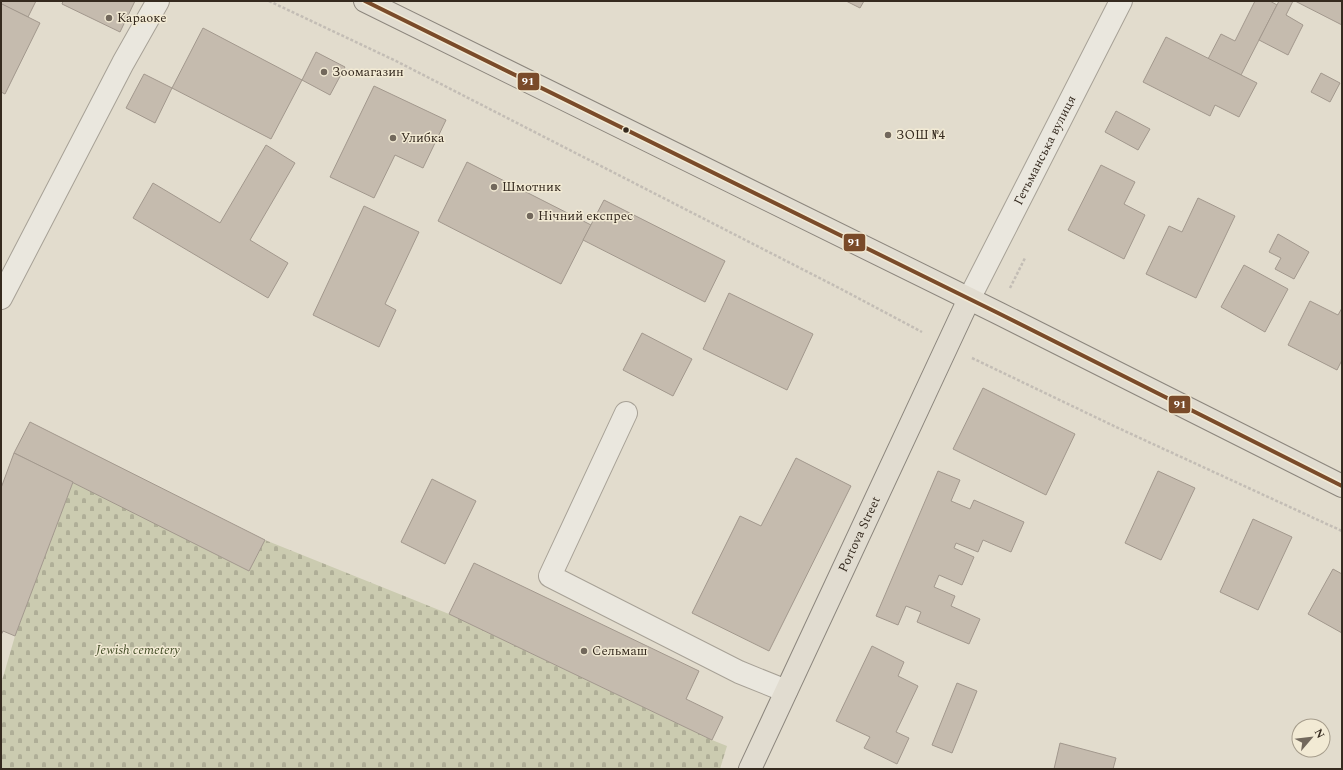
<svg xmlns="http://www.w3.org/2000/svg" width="1343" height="770" viewBox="0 0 1343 770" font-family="Spectral,serif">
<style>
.cemetery{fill:url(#cemetery-stones)}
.building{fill:#c5bbae;stroke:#a2988d}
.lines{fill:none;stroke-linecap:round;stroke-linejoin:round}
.minor-casing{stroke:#a7a196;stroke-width:24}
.major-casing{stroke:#8c867d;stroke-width:24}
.path{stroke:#c3bdb5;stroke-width:2.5;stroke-dasharray:3 2;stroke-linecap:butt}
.minor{stroke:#eae7de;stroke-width:22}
.major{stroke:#e1dcd0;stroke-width:22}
.bus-1-casing{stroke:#f2ead4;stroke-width:7}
.bus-1{stroke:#7a4b2a;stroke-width:4}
.poi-dot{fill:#72685c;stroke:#f2ead4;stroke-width:1.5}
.bus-dot{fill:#352a1f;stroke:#f2ead4;stroke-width:1.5}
.labels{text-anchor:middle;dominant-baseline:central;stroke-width:3;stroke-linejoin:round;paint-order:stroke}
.poi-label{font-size:13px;fill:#352a1f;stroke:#f2ead4;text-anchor:start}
.street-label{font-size:13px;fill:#352a1f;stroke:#f2ead4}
.park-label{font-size:13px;font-style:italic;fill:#454f28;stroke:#f2ead4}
.line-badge{stroke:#f2ead4;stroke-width:1.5}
.badge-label{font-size:11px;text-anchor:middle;font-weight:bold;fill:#fff}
</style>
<defs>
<pattern id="cemetery-stones" width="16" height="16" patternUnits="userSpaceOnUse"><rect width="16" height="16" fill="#cbcbb0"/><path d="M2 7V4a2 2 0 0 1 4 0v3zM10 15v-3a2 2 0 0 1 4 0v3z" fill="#afae97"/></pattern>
</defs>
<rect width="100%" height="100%" fill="#e2dccd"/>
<!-- cemetery -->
<path class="cemetery" d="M 73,482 L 249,571 L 265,540 L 449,614 L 712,740 L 727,746 L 720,769 L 1,769 L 1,684 L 15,636 Z"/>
<!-- building -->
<g class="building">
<path d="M 1,1 L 36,1 L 28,17 L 1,4 Z"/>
<path d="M 63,1 L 135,1 L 120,32 L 62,4 Z"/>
<path d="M 846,1 L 864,1 L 860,8 Z"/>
<path d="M 1255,1 L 1270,1 L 1277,5 L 1241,75 L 1208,59 L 1221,34 L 1235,41 Z"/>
<path d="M 1279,1 L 1293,1 L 1286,15 L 1303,25 L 1288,55 L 1259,40 Z"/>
<path d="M 1295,1 L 1342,1 L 1342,25 Z"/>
<path d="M 2,4 L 40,23 L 5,94 L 1,92 L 1,6 Z"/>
<path d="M 203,28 L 302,80 L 271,139 L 172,88 Z"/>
<path d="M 1166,37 L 1257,83 L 1239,117 L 1215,105 L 1210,116 L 1143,82 Z"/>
<path d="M 316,52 L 345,67 L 330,95 L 302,80 Z"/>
<path d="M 1321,73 L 1340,83 L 1330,102 L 1311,92 Z"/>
<path d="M 144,74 L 172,88 L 155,123 L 126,108 Z"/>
<path d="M 374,86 L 446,120 L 423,168 L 395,155 L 374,198 L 330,177 Z"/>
<path d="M 1116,111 L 1150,129 L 1138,150 L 1105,132 Z"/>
<path d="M 266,145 L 295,163 L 250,240 L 288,263 L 268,298 L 133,218 L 153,183 L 220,223 Z"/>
<path d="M 467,162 L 591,225 L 561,284 L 438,221 Z"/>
<path d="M 1101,165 L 1135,182 L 1124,204 L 1145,215 L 1124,259 L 1068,230 Z"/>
<path d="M 1198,198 L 1235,216 L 1196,298 L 1146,274 L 1169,226 L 1182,232 Z"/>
<path d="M 604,200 L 725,261 L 705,302 L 583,240 Z"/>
<path d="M 364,206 L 419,232 L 385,304 L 396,310 L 379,347 L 313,315 Z"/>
<path d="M 1278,234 L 1309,252 L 1294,279 L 1275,269 L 1281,258 L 1269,252 Z"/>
<path d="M 1244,265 L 1288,289 L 1265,332 L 1221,307 Z"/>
<path d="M 729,293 L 813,334 L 787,390 L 703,349 Z"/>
<path d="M 1310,301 L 1338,315 L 1342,308 L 1342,360 L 1337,370 L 1288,345 Z"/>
<path d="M 642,333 L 692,359 L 673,396 L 623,370 Z"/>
<path d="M 983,388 L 1075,434 L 1046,495 L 953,449 Z"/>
<path d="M 30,422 L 265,540 L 249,571 L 14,453 Z"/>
<path d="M 14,453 L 73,482 L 15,636 L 3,631 L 1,635 L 1,488 Z"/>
<path d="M 796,458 L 851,486 L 769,651 L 692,613 L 740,516 L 761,526 Z"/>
<path d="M 938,471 L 960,480 L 951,501 L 970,509 L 974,500 L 1024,522 L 1011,552 L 983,540 L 978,552 L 956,543 L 954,548 L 974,557 L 962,585 L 939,575 L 934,587 L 955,596 L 951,606 L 980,619 L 969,644 L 917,622 L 921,612 L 906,606 L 898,625 L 876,616 Z"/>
<path d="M 1158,471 L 1195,488 L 1161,560 L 1125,543 Z"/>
<path d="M 432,479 L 476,501 L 445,564 L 401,542 Z"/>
<path d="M 1253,519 L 1292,537 L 1258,610 L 1220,592 Z"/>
<path d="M 474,563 L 699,671 L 686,699 L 723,717 L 712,740 L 449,614 Z"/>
<path d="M 1333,569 L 1342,574 L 1342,633 L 1308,614 Z"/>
<path d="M 872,646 L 904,662 L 898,676 L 918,686 L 896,732 L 909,738 L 897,764 L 864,748 L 870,737 L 836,721 Z"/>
<path d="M 957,683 L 977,691 L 952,753 L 932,745 Z"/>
<path d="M 1060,743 L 1116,758 L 1113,769 L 1054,769 Z"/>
</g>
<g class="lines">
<!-- minor casing -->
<g class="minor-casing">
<g id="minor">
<path d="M 1,298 L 123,63 L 158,1"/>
<path id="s1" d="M 969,299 L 1121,1"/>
<path d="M 626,413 L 550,576 L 739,672 L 786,691"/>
</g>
</g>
<!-- major casing -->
<g class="major-casing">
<g id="major">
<path d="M 365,1 L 998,313 L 1342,486"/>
<path id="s2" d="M 750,769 L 969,299"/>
</g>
</g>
<!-- path -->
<g class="path">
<path d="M 269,1 L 396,61 L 841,289 L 922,332"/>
<path d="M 1010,288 L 1025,258"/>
<path d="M 972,358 L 1116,427 L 1342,531"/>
</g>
<!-- minor -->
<use href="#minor" class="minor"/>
<!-- major -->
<use href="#major" class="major"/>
<!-- bus-1 casing -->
<g class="bus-1-casing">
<path id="bus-1" d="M 365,1 L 998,313 L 1342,486"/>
</g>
<!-- bus-1 -->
<use href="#bus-1" class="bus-1"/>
</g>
<!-- markers -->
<g class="poi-dot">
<circle cx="109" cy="18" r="4"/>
<circle cx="324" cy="72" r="4"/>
<circle cx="888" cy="135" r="4"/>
<circle cx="393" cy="138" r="4"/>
<circle cx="494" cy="187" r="4"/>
<circle cx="530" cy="216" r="4"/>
<circle cx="584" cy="651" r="4"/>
</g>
<circle class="bus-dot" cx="626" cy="130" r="3.5"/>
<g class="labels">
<!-- poi labels -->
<g class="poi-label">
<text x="117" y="18">Караоке</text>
<text x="332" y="72">Зоомагазин</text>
<text x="896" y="135">ЗОШ №4</text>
<text x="401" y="138">Улибка</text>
<text x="502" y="187">Шмотник</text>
<text x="538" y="216">Нічний експрес</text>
<text x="592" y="651">Сельмаш</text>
</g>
<!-- street labels -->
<g class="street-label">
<text stroke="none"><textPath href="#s1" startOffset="167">Гетьманська вулиця</textPath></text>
<text stroke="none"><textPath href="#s2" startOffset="259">Portova Street</textPath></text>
</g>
<!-- park labels -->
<g class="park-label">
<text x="138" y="650">Jewish cemetery</text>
</g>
</g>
<g class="line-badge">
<rect x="517" y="72" width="23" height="19" rx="4" fill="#7a4b2a"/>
<rect x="843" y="233" width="23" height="19" rx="4" fill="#7a4b2a"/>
<rect x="1168" y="395" width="23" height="19" rx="4" fill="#7a4b2a"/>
</g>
<g class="badge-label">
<text x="528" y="85">91</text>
<text x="854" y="246">91</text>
<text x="1180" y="408">91</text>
</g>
<!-- border -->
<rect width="1343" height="770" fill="none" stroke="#352a1f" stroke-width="4"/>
<!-- north arrow -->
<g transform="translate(1311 738) rotate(62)"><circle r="19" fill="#f2ead4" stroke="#a69d8c"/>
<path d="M0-3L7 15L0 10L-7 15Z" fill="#72685c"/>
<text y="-6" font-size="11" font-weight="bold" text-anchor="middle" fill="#352a1f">N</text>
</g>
</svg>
